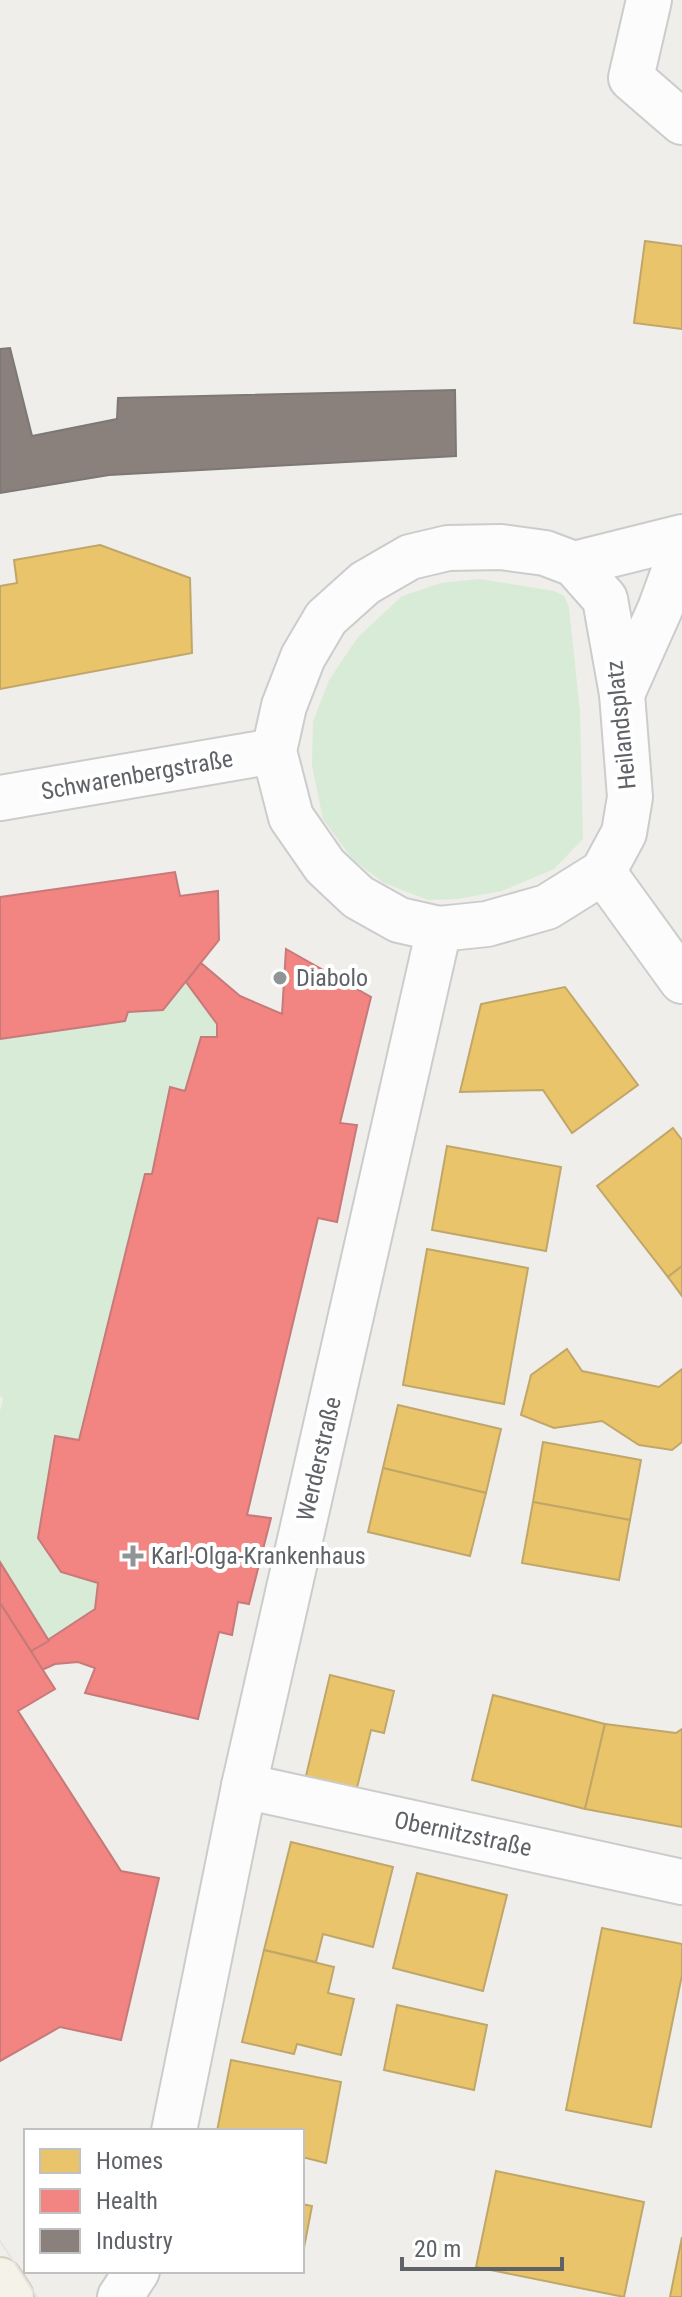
<svg xmlns="http://www.w3.org/2000/svg" width="682" height="2297" viewBox="0 0 682 2297" font-family="'Roboto Condensed',sans-serif">
<style>
.green{fill:#d8ebd6}
.homes{fill:#e9c46a;stroke:#c0a769;stroke-width:2}
.health{fill:#f28482;stroke:#c67a7a;stroke-width:2}
.industry{fill:#8a817c;stroke:#7d7876;stroke-width:2}
.lines{fill:none;stroke-linecap:round;stroke-linejoin:round}
.minor-casing{stroke:#cbcccc;stroke-width:48}
.major-casing{stroke:#d7ceb8;stroke-width:48}
.minor{stroke:#fdfcfc;stroke-width:44}
.major{stroke:#f4f2e9;stroke-width:44}
.tram{stroke:#e4e4e4;stroke-width:2}
.poi-dot{fill:#919496;stroke:#fff;stroke-width:3}
.labels{text-anchor:middle;dominant-baseline:central;stroke-width:8;stroke-linejoin:round;paint-order:stroke}
.street-label{font-size:24px;fill:#5f6368;stroke:#fff}
.poi-label{font-size:24px;fill:#5f6368;stroke:#fff;text-anchor:start}
</style>
<rect width="100%" height="100%" fill="#efeeea"/>
<!-- green -->
<g class="green">
<path d="M 480,579 L 554,591 L 564,596 L 569,607 L 580,712 L 583,839 L 554,869 L 502,891 L 458,899 L 428,900 L 384,883 L 353,860 L 323,819 L 312,766 L 313,722 L 329,680 L 358,637 L 402,596 L 441,583 Z"/>
<path d="M 186,982 L 217,1024 L 217,1037 L 201,1037 L 185,1091 L 170,1088 L 152,1174 L 145,1174 L 79,1440 L 98,1583 L 95,1609 L 49,1641 L 0,1562 L 0,1411 L 3,1399 L 0,1395 L 0,1039 L 125,1021 L 128,1012 L 163,1010 Z"/>
</g>
<!-- homes -->
<g class="homes">
<path d="M 645,241 L 682,246 L 682,329 L 634,323 Z"/>
<path d="M 100,545 L 190,578 L 192,653 L 0,689 L 0,586 L 17,583 L 14,560 Z"/>
<path d="M 565,987 L 638,1085 L 572,1133 L 543,1090 L 460,1092 L 481,1004 Z"/>
<path d="M 673,1128 L 682,1140 L 682,1266 L 668,1277 L 597,1186 Z"/>
<path d="M 447,1146 L 561,1167 L 546,1251 L 432,1230 Z"/>
<path d="M 427,1249 L 528,1268 L 504,1404 L 403,1385 Z"/>
<path d="M 682,1266 L 682,1296 L 668,1277 Z"/>
<path d="M 567,1349 L 582,1371 L 659,1387 L 682,1369 L 682,1442 L 672,1450 L 639,1445 L 602,1421 L 554,1428 L 521,1415 L 531,1375 Z"/>
<path d="M 398,1405 L 501,1429 L 486,1493 L 383,1468 Z"/>
<path d="M 543,1442 L 641,1460 L 630,1520 L 533,1502 Z"/>
<path d="M 383,1468 L 486,1493 L 470,1556 L 368,1532 Z"/>
<path d="M 533,1502 L 630,1520 L 619,1580 L 522,1563 Z"/>
<path d="M 330,1675 L 394,1691 L 384,1733 L 371,1730 L 356,1792 L 305,1780 Z"/>
<path d="M 493,1695 L 605,1724 L 585,1809 L 472,1780 Z"/>
<path d="M 605,1724 L 676,1733 L 682,1729 L 682,1827 L 585,1809 Z"/>
<path d="M 291,1842 L 393,1867 L 373,1947 L 323,1934 L 316,1962 L 264,1950 Z"/>
<path d="M 417,1873 L 507,1895 L 483,1991 L 393,1968 Z"/>
<path d="M 602,1928 L 682,1944 L 682,1975 L 651,2127 L 566,2110 Z"/>
<path d="M 264,1950 L 334,1967 L 328,1993 L 354,1999 L 341,2055 L 297,2044 L 294,2054 L 242,2042 Z"/>
<path d="M 397,2005 L 487,2025 L 474,2090 L 384,2070 Z"/>
<path d="M 231,2060 L 341,2082 L 326,2163 L 302,2157 L 302,2131 L 217,2131 Z"/>
<path d="M 496,2171 L 644,2202 L 624,2297 L 476,2267 Z"/>
<path d="M 302,2204 L 312,2206 L 302,2258 Z"/>
<path d="M 682,2237 L 682,2297 L 670,2297 Z"/>
</g>
<!-- health -->
<g class="health">
<path d="M 175,872 L 180,896 L 218,891 L 219,940 L 163,1010 L 128,1012 L 125,1021 L 0,1039 L 0,897 Z"/>
<path d="M 286,949 L 371,997 L 340,1123 L 357,1125 L 337,1222 L 318,1218 L 247,1515 L 271,1518 L 249,1604 L 238,1602 L 232,1635 L 219,1632 L 198,1719 L 85,1693 L 95,1668 L 78,1662 L 55,1664 L 42,1670 L 31,1651 L 95,1609 L 98,1583 L 61,1572 L 38,1538 L 55,1436 L 79,1440 L 145,1174 L 152,1174 L 170,1087 L 185,1091 L 201,1037 L 217,1037 L 217,1024 L 186,982 L 201,963 L 240,996 L 282,1014 Z"/>
<path d="M 0,1562 L 49,1641 L 31,1651 L 0,1603 Z"/>
<path d="M 0,1603 L 55,1689 L 18,1711 L 121,1871 L 159,1878 L 121,2040 L 60,2027 L 0,2061 Z"/>
</g>
<!-- industry -->
<path class="industry" d="M 10,348 L 32,436 L 117,419 L 118,398 L 455,390 L 456,456 L 109,475 L 0,493 L 0,349 Z"/>
<g class="lines">
<!-- minor casing -->
<g class="minor-casing">
<g id="minor">
<path d="M 649,0 L 631,78 L 682,122"/>
<path d="M 501,547 L 545,553 L 574,564 L 605,599 L 622,694 L 630,797 L 624,833 L 603,872 L 547,907 L 487,924 L 439,929 L 399,920 L 358,897 L 325,866 L 291,817 L 274,751 L 284,706 L 303,657 L 326,618 L 365,583 L 410,557 L 448,548 Z"/>
<path d="M 574,564 L 682,537"/>
<path d="M 622,694 L 660,609 L 682,549"/>
<path d="M 0,798 L 274,751"/>
<path d="M 603,872 L 682,981"/>
<path d="M 244,1786 L 682,1882"/>
<path d="M 174,2131 L 244,1786 L 439,929"/>
<path d="M 120,2297 L 137,2271"/>
</g>
</g>
<!-- major casing -->
<g class="major-casing">
<path id="major" d="M 0,2280 L 11,2297"/>
</g>
<!-- minor -->
<use href="#minor" class="minor"/>
<!-- major -->
<use href="#major" class="major"/>
<!-- tram -->
<path class="tram" d="M 0,2241 L 37,2297"/>
</g>
<!-- markers -->
<g class="poi-dot">
<circle cx="280" cy="978" r="8"/>
<path d="M129 1544h8v8h8v8h-8v8h-8v-8h-8v-8h8z"/>
</g>
<g class="labels">
<!-- street labels -->
<g class="street-label">
<text transform="translate(621 725) rotate(-96)">Heilandsplatz</text>
<text transform="translate(137 775) rotate(-10)">Schwarenbergstraße</text>
<text transform="translate(319 1459) rotate(-77)">Werderstraße</text>
<text transform="translate(463 1834) rotate(12)">Obernitzstraße</text>
</g>
<!-- poi labels -->
<g class="poi-label">
<text x="296" y="978">Diabolo</text>
<text x="151" y="1556">Karl-Olga-Krankenhaus</text>
</g>
</g>
<!-- legend -->
<rect x="24" y="2129" width="280" height="144" fill="#ffffff" stroke="#bfc1c3" stroke-width="2"/>
<rect x="40" y="2149" width="40" height="24" fill="#e9c46a" stroke="#bfc1c3" stroke-width="2"/>
<text x="96" y="2169" font-size="24" fill="#5f6368">Homes</text>
<rect x="40" y="2189" width="40" height="24" fill="#f28482" stroke="#bfc1c3" stroke-width="2"/>
<text x="96" y="2209" font-size="24" fill="#5f6368">Health</text>
<rect x="40" y="2229" width="40" height="24" fill="#8a817c" stroke="#bfc1c3" stroke-width="2"/>
<text x="96" y="2249" font-size="24" fill="#5f6368">Industry</text>
<!-- scale -->
<path d="M402 2257v12h160v-12" fill="none" stroke="#5f6368" stroke-width="4"/>
<text x="414" y="2257" font-size="24" fill="#5f6368" stroke="#ffffff" stroke-width="6" paint-order="stroke">20 m</text>
</svg>
